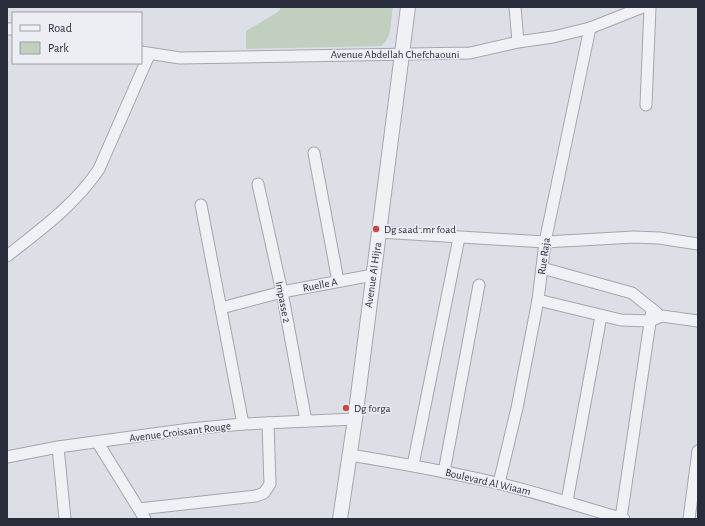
<svg xmlns="http://www.w3.org/2000/svg" width="705" height="526" viewBox="0 0 705 526" font-family="'Alegreya Sans',sans-serif">
<style>
.green{fill:#c1cfbf}
.lines{fill:none;stroke-linecap:round;stroke-linejoin:round}
.minor-casing{stroke:#a3a6af;stroke-width:13}
.tertiary-casing{stroke:#a3a6af;stroke-width:16}
.minor{stroke:#f0f1f5;stroke-width:11}
.tertiary{stroke:#f0f1f5;stroke-width:14}
.poi-dot{fill:#c24b4b;stroke:#eceef4;stroke-width:1.5}
.labels{text-anchor:middle;dominant-baseline:central;stroke-width:3;stroke-linejoin:round;paint-order:stroke}
.street-label{font-size:11px;fill:#282c3b;stroke:#eceef4}
.poi-label{font-size:11px;fill:#282c3b;stroke:#eceef4;text-anchor:start}
</style>
<rect width="100%" height="100%" fill="#dddfe6"/>
<!-- green -->
<path class="green" d="M 281,7 L 393,7 C 390,21 393,37 381,46 L 246,49 L 246,31 L 279,11 Z"/>
<g class="lines">
<!-- minor casing -->
<g class="minor-casing">
<g id="minor">
<path d="M 515,7 L 518,42"/>
<path d="M 7,29 L 13,29"/>
<path d="M 141,52 L 180,58 L 470,53 L 518,42 L 553,37 L 590,28 L 643,7"/>
<path d="M 646,105 L 650,7"/>
<path d="M 314,153 L 338,281"/>
<path d="M 258,184 L 282,292 L 306,421"/>
<path d="M 201,205 L 243,424"/>
<path d="M 379,232 L 545,242 L 634,237 L 659,238 L 698,244"/>
<path d="M 7,256 C 40,230 75,205 99,169 L 149,55"/>
<path d="M 542,268 L 632,293 L 657,313"/>
<path d="M 538,300 L 621,320 L 650,321 L 662,316 L 698,321"/>
<path d="M 221,308 L 282,292 L 373,275"/>
<path d="M 98,443 L 145,519"/>
<path d="M 58,447 L 65,519"/>
<path d="M 350,455 C 399,463 448,472 497,483 C 540,493 581,507 624,519"/>
<path d="M 7,457 L 58,447 L 190,429 L 243,424 L 355,419"/>
<path d="M 413,465 L 459,238"/>
<path d="M 444,472 L 479,285"/>
<path d="M 499,483 L 517,408 L 538,300 L 545,242 L 590,28"/>
<path d="M 567,501 L 601,316"/>
<path d="M 139,509 L 256,496 L 264,493 L 270,484 L 268,423"/>
<path d="M 621,518 L 652,309"/>
<path d="M 689,519 L 698,451"/>
</g>
</g>
<!-- tertiary casing -->
<g class="tertiary-casing">
<path id="tertiary" d="M 340,519 L 355,419 L 408,7"/>
</g>
<!-- minor -->
<use href="#minor" class="minor"/>
<!-- tertiary -->
<use href="#tertiary" class="tertiary"/>
</g>
<!-- markers -->
<g class="poi-dot">
<circle cx="376" cy="229" r="4"/>
<circle cx="346" cy="408" r="4"/>
</g>
<g class="labels">
<!-- street labels -->
<g class="street-label">
<text x="395" y="54">Avenue Abdellah Chefchaouni</text>
<text transform="translate(544 256) rotate(-82)">Rue Raja</text>
<text transform="translate(373 275) rotate(-82)">Avenue Al Hijra</text>
<text transform="translate(320 285) rotate(-11)">Ruelle A</text>
<text transform="translate(283 302) rotate(79)">Impasse 2</text>
<text transform="translate(180 432) rotate(-7)">Avenue Croissant Rouge</text>
<text transform="translate(488 482) rotate(13)">Boulevard Al Wiaam</text>
</g>
<!-- poi labels -->
<g class="poi-label">
<text x="384" y="229">Dg saad .mr foad</text>
<text x="354" y="408">Dg forga</text>
</g>
</g>
<!-- border -->
<rect width="705" height="526" fill="none" stroke="#282c3b" stroke-width="16"/>
<!-- legend -->
<rect x="12" y="12" width="130" height="52" fill="#eceef4" stroke="#9ea0aa"/>
<rect x="20" y="25" width="20" height="6" fill="#f0f1f5" stroke="#9ea0aa"/>
<text x="48" y="32" font-size="12" fill="#282c3b">Road</text>
<rect x="20" y="42" width="20" height="12" fill="#c1cfbf" stroke="#9ea0aa"/>
<text x="48" y="52" font-size="12" fill="#282c3b">Park</text>
</svg>
